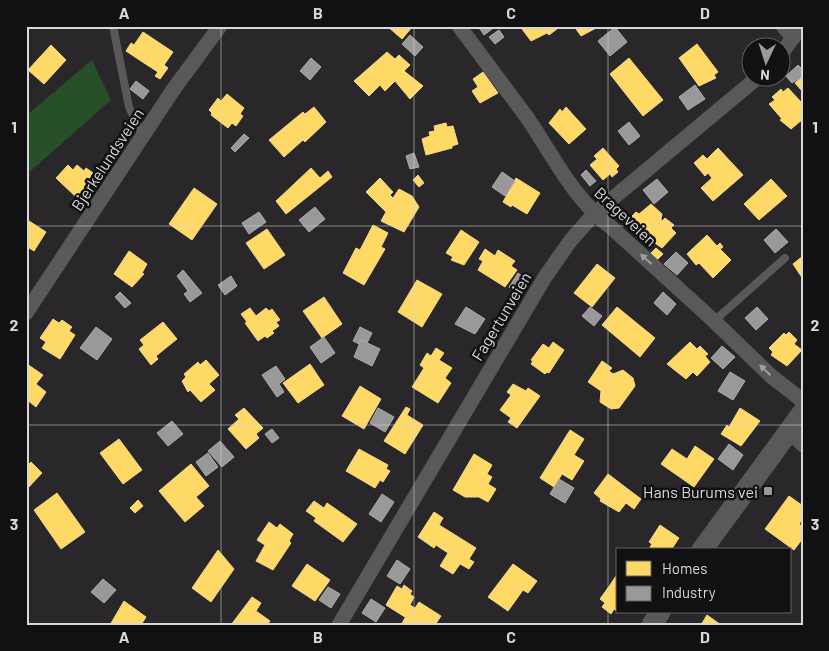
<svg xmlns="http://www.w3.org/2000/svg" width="829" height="651" viewBox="0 0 829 651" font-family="Barlow,sans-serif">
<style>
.green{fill:#285028}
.homes{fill:#ffd966;stroke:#f4d889}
.industry{fill:#999;stroke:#acacac}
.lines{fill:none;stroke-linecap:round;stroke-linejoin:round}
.service{stroke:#5a595a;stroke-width:8}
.minor{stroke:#5a595a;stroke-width:15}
.secondary{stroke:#5a595a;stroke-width:21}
.oneway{fill:#a09ea0}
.grid{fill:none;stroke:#d9d7da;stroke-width:1;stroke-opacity:0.55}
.poi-dot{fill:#9b999c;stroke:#111012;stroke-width:2}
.labels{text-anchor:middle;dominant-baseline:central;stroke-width:5;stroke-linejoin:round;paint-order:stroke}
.street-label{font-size:16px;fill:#d9d7da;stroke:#111012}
.poi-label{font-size:16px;fill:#d9d7da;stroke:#111012;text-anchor:end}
.neatline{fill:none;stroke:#d9d7da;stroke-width:2}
.grid-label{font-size:16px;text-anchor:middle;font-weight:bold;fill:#d9d7da}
</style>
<rect width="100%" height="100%" fill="#292729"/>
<!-- green -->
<path class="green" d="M 92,60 L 111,100 L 26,175 L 26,116 Z"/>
<!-- homes -->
<g class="homes">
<path d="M 387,26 L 413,26 L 402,39 Z"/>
<path d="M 525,26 L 561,26 L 549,35 L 547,33 L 531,41 L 522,29 Z"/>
<path d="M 574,26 L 600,26 L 581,36 Z"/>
<path d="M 143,32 L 158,42 L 144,63 L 126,51 L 131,43 L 134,45 Z"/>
<path d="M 158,42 L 173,52 L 164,65 L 168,68 L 160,79 L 155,76 L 158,72 L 144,63 Z"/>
<path d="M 697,44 L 718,72 L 714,75 L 716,78 L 699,86 L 679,58 Z"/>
<path d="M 51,45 L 66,60 L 44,84 L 28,70 Z"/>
<path d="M 387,52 L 395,59 L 399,55 L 410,65 L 404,71 L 423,86 L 410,99 L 395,81 L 385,91 L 380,85 L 369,96 L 354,81 Z"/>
<path d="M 629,58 L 663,100 L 643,116 L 610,74 Z"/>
<path d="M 483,72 L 498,93 L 480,103 L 472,91 L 478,87 L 473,79 Z"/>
<path d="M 803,76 L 803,92 L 795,83 Z"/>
<path d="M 788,88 L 803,104 L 803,119 L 791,129 L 780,120 L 782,119 L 769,104 L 775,100 L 772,97 L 781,89 L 783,92 Z"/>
<path d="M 227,94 L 244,108 L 240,114 L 243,116 L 236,126 L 232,123 L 228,128 L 211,115 L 212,113 L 209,110 L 218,98 L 221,101 Z"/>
<path d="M 314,107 L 326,122 L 305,142 L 303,140 L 284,157 L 269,140 L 303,112 L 305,114 Z"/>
<path d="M 566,107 L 586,129 L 569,144 L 549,123 L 560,109 L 562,112 Z"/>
<path d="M 446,123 L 447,127 L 453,126 L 458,144 L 452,146 L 452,148 L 426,155 L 422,139 L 430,136 L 429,132 L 435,131 L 434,126 Z"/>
<path d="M 603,148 L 619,166 L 616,169 L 618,172 L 612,177 L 610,174 L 603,180 L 590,165 L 597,159 L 594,156 Z"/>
<path d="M 718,148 L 743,175 L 713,201 L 701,188 L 712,178 L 708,173 L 705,176 L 694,163 L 703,155 L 707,159 Z"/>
<path d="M 68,165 L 73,170 L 77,165 L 84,171 L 86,168 L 93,173 L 90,176 L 92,178 L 86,186 L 88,187 L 76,197 L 56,178 Z"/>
<path d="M 311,168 L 320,178 L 328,171 L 332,177 L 286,214 L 276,201 Z"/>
<path d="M 418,175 L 424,183 L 419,187 L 413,180 Z"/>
<path d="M 380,178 L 393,192 L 390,195 L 393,198 L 399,189 L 412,196 L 419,207 L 404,232 L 381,221 L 386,212 L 366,192 Z"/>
<path d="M 516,178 L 540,193 L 527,214 L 512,205 L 511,207 L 503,202 Z"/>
<path d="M 771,179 L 787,196 L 759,220 L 744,204 Z"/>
<path d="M 194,188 L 217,204 L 192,240 L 169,224 Z"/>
<path d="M 651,204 L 662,214 L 661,219 L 662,221 L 665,218 L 674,225 L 671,228 L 676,233 L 662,248 L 649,239 L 651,238 L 631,217 L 636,212 L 639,214 Z"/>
<path d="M 26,219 L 46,232 L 34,251 L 26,246 Z"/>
<path d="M 373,225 L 388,233 L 381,247 L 385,249 L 364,285 L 343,273 L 356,248 L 360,250 Z"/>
<path d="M 267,229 L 285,255 L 264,269 L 246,243 Z"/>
<path d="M 461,230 L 479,242 L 464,265 L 451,260 L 453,257 L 446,253 Z"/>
<path d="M 707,235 L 717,246 L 720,243 L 723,247 L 720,249 L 731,260 L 713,278 L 699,263 L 696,265 L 687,254 Z"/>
<path d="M 656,248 L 663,254 L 657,260 L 650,254 Z"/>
<path d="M 485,249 L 495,256 L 498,250 L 515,261 L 511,266 L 517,270 L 505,287 L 478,270 L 483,261 L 479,259 Z"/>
<path d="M 129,251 L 147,264 L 142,273 L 144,274 L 132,287 L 114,274 Z"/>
<path d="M 803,256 L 803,279 L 793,264 Z"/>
<path d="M 597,264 L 615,278 L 592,307 L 574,293 Z"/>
<path d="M 417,280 L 442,294 L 422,327 L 398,312 Z"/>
<path d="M 324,297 L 342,324 L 322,338 L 303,311 Z"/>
<path d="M 617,307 L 655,338 L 640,357 L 602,325 Z"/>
<path d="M 250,308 L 256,316 L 266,308 L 269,311 L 272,309 L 280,320 L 276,322 L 279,326 L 272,331 L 274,333 L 267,338 L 265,336 L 258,341 L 245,323 L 247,322 L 241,314 Z"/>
<path d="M 53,319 L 59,323 L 62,320 L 72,327 L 69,331 L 75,335 L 60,359 L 42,348 L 46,342 L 40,338 Z"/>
<path d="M 163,322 L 177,339 L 156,356 L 158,359 L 151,365 L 139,349 L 144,345 L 140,340 Z"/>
<path d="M 789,332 L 797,340 L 794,344 L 802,350 L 787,366 L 771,355 L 773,352 L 769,348 L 784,333 L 786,335 Z"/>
<path d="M 553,342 L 564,350 L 549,373 L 547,372 L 545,374 L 531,364 L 533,361 L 531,360 L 543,344 L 549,348 Z"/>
<path d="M 690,342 L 697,349 L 700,346 L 708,354 L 705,356 L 710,362 L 697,376 L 693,372 L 686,379 L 667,364 Z"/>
<path d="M 436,348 L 444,353 L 439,360 L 452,368 L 445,378 L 451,383 L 438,403 L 412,387 L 424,368 L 420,365 L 427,353 L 431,356 Z"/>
<path d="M 206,360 L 219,375 L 209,384 L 215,390 L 201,402 L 190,390 L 188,392 L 182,381 L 186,377 L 184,374 L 198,362 L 200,365 Z"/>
<path d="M 602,361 L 612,368 L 609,371 L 613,374 L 623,370 L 633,378 L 635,386 L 619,408 L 611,409 L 600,402 L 601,391 L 588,382 Z"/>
<path d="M 27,364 L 43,375 L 36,384 L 46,392 L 36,407 L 26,399 Z"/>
<path d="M 310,364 L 324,385 L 298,403 L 283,383 Z"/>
<path d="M 513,384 L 526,391 L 528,388 L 540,396 L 517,428 L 508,422 L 511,418 L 500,410 L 511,395 L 507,392 Z"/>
<path d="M 360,386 L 381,399 L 364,429 L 342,416 Z"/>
<path d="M 406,407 L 410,409 L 407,415 L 423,425 L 405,454 L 384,441 Z"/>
<path d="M 244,408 L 263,428 L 256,434 L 259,438 L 246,449 L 228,429 L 239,419 L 235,415 Z"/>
<path d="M 740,408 L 760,421 L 741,446 L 721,434 L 727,425 L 729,427 Z"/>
<path d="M 570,430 L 584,439 L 574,455 L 584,461 L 572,480 L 562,474 L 554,487 L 540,478 Z"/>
<path d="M 119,439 L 142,470 L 123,484 L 100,453 Z"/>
<path d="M 695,446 L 714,459 L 694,487 L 661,464 L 672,449 L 687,459 Z"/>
<path d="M 359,449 L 388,465 L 386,469 L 390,471 L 383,482 L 380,480 L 375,488 L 346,471 Z"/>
<path d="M 474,454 L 492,465 L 487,474 L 492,477 L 488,484 L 496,489 L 488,502 L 479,497 L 465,497 L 453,490 Z"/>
<path d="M 31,462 L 42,473 L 26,490 L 26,464 L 28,465 Z"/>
<path d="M 191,464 L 209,486 L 196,497 L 204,506 L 185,522 L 159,491 Z"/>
<path d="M 608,474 L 641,499 L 634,509 L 626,503 L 619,512 L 600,501 L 601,499 L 594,493 Z"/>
<path d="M 57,493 L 85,532 L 61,549 L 34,510 Z"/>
<path d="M 789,496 L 803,506 L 803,518 L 799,524 L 803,527 L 803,538 L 794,550 L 765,529 Z"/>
<path d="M 138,500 L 143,506 L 135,513 L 130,508 Z"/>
<path d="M 314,501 L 324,508 L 327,503 L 357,524 L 343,542 L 314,521 L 316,518 L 306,511 Z"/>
<path d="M 434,512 L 443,518 L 439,525 L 452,533 L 442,549 L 436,545 L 434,548 L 418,537 Z"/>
<path d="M 269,522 L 277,528 L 280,524 L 293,534 L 289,541 L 291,543 L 273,570 L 256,561 L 265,545 L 257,540 Z"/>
<path d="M 660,525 L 679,538 L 671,550 L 653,550 L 650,547 L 652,544 L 649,542 Z"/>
<path d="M 452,533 L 476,548 L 469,559 L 474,562 L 469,569 L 460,564 L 453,574 L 440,566 L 448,553 L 442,549 Z"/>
<path d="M 218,550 L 234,569 L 211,602 L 192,588 Z"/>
<path d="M 307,564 L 330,580 L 315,601 L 292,586 Z"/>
<path d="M 513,564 L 537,581 L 528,593 L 523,590 L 508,611 L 488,597 Z"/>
<path d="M 618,573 L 618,590 L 610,585 Z"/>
<path d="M 404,585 L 412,591 L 410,594 L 414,597 L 410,605 L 415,608 L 408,619 L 386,605 L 397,586 L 402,589 Z"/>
<path d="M 610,585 L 618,590 L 618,612 L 614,609 L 611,614 L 602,607 L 605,603 L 600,599 Z"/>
<path d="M 252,597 L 261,603 L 256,611 L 270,621 L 267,625 L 231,625 Z"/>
<path d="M 124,601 L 146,617 L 141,625 L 110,625 Z"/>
<path d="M 419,602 L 441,616 L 435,625 L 401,625 L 405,618 L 408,619 Z"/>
<path d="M 707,615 L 721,625 L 701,625 Z"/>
</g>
<!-- industry -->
<g class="industry">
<path d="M 478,26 L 496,26 L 484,35 Z"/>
<path d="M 615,27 L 627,42 L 610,56 L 598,41 Z"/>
<path d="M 499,30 L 504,37 L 495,44 L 489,37 Z"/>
<path d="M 410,35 L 423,47 L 415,56 L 402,44 Z"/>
<path d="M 311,58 L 321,67 L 310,80 L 300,71 Z"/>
<path d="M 798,65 L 803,70 L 803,76 L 792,83 L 786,76 Z"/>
<path d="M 136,81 L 149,91 L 143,99 L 130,89 Z"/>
<path d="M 695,85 L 705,99 L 688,110 L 679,97 Z"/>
<path d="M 629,122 L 640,136 L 629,145 L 618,131 Z"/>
<path d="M 244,134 L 249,138 L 235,152 L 231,148 Z"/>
<path d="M 414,153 L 419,167 L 410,169 L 406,156 Z"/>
<path d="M 586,170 L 596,181 L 590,186 L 581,175 Z"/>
<path d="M 502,172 L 515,181 L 505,196 L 492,187 Z"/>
<path d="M 657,179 L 668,192 L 654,204 L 643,190 Z"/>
<path d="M 315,207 L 325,219 L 309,232 L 299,220 Z"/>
<path d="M 259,212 L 266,222 L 249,234 L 242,223 Z"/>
<path d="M 776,229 L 788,242 L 775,253 L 764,240 Z"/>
<path d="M 676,252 L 688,263 L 677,275 L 664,264 Z"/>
<path d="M 183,270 L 202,293 L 190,302 L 184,294 L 188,291 L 177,276 Z"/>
<path d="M 518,273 L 526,279 L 517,293 L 509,287 Z"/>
<path d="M 231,276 L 237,286 L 225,295 L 218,285 Z"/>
<path d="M 120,292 L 131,303 L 125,308 L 115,297 Z"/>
<path d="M 663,292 L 676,304 L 667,315 L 654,303 Z"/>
<path d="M 466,307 L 485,319 L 475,334 L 455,324 Z"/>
<path d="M 590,307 L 602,316 L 594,326 L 582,316 Z"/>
<path d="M 757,307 L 768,319 L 756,330 L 745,318 Z"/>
<path d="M 96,327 L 112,339 L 97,360 L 80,348 Z"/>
<path d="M 360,327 L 372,333 L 367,343 L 361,340 L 359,344 L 353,341 Z"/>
<path d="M 324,337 L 335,353 L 321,363 L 310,347 Z"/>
<path d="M 361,340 L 380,349 L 372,366 L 354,357 Z"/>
<path d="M 722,346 L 735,357 L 723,369 L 711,358 Z"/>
<path d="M 276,366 L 285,379 L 279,384 L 284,392 L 277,397 L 262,375 Z"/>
<path d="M 730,372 L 745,381 L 733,400 L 718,391 Z"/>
<path d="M 378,408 L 394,417 L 385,432 L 370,423 Z"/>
<path d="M 172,421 L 183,434 L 168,446 L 157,433 Z"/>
<path d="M 272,429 L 279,438 L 272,443 L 265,434 Z"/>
<path d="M 220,441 L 234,457 L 222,467 L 208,451 Z"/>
<path d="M 729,444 L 743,455 L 733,470 L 718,459 Z"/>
<path d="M 208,453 L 218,467 L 206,476 L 196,462 Z"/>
<path d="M 559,479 L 574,488 L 565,503 L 550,494 Z"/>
<path d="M 382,494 L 394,502 L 381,522 L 369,514 Z"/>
<path d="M 397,560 L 410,569 L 400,584 L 387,576 Z"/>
<path d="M 103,579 L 116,590 L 104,603 L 91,592 Z"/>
<path d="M 328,587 L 340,594 L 331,608 L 319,600 Z"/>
<path d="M 371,599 L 385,608 L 376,622 L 362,613 Z"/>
</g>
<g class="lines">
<!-- service -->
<g class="service">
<path d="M 113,26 L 129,107 L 143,136"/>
<path d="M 714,321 L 785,258"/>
</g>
<!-- minor -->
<g class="minor">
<path d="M 459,26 C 481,56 504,86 526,116 C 553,155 573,199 612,228 L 714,321 L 771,376 L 803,401"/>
<path d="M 783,26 L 793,38"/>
<path d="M 782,53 L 801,26"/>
<path d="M 26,313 L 173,90 L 220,26"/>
<path d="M 789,431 L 803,445"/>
<path d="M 339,625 L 545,277 L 571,240 L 594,214 L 757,78"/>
</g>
<!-- secondary -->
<g class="secondary">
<path d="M 702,550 L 803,412"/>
<path d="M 652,625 L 660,612"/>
</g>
</g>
<!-- one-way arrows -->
<defs><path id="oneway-solid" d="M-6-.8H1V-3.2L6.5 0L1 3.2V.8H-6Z" transform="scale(1.25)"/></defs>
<g class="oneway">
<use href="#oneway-solid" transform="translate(646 259) rotate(-138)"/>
<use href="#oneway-solid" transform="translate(765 370) rotate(-136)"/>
</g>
<!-- grid -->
<path class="grid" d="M 221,26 L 221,625M 414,26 L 414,625M 608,26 L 608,625M 26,226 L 803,226M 26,425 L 803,425"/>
<!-- markers -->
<rect class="poi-dot" x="763" y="486" width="10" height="10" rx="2.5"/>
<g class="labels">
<!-- street labels -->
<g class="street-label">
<text transform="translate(107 159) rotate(-57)">Bjerkelundsveien</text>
<text transform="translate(626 216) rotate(43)">Brageveien</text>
<text transform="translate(501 316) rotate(-59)">Fagertunveien</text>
</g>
<!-- poi labels -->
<g class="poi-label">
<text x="758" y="491">Hans Burums vei</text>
</g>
</g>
<!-- border -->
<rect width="829" height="651" fill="none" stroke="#111012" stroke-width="55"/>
<!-- legend -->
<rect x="616" y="548" width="175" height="65" fill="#111012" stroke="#616062"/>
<rect x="626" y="561" width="25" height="15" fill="#ffd966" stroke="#616062"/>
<text x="662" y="574" font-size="15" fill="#d9d7da">Homes</text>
<rect x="626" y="586" width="25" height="15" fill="#999999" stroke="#616062"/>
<text x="662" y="598" font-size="15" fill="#d9d7da">Industry</text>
<!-- north arrow -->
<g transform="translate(766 62) rotate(184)"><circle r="24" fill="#111012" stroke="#616062"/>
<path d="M0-4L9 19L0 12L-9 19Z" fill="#9b999c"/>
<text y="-8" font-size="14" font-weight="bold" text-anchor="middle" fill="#d9d7da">N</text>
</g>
<rect x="28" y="28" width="774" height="596" class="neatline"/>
<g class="grid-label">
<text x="124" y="19">A</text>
<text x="318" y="19">B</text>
<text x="511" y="19">C</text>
<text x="705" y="19">D</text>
<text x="14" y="133">1</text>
<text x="815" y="133">1</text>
<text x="14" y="331">2</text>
<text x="815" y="331">2</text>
<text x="14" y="530">3</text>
<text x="815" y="530">3</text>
<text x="124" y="643">A</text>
<text x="318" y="643">B</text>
<text x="511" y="643">C</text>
<text x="705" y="643">D</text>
</g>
</svg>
